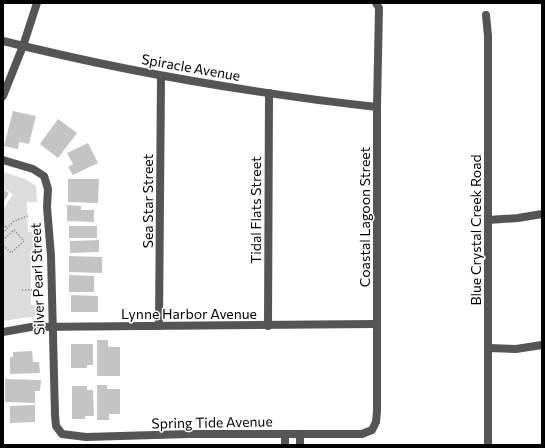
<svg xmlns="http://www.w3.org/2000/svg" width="545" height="448" viewBox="0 0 545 448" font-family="Commissioner,sans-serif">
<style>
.green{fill:#dcdcdc}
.building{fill:#c4c4c4}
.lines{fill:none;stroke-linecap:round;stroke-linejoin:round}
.path{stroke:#777;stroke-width:1.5;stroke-dasharray:1 2;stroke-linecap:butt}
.street{stroke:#555;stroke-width:8}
.labels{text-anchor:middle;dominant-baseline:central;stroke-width:3;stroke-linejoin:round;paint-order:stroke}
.street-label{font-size:14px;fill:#000;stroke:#fff}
</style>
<rect width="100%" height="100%" fill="#fff"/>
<!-- green -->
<path class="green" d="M 3,172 L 25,179 L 36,186 L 37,202 L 27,202 L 28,232 L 38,231 L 41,255 L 31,256 L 31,305 L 41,305 L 41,313 L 37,316 L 3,321 L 3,210 L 13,194 L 3,188 Z"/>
<!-- building -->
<g class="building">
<path d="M 13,111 L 36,116 L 29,144 L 19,142 L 18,149 L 4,146 Z"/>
<path d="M 58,119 L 77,133 L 58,158 L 40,144 Z"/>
<path d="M 88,143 L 98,163 L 73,175 L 68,167 L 73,164 L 67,153 Z"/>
<path d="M 68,179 L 99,179 L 98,203 L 68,202 Z"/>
<path d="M 3,189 L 9,193 L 3,204 Z"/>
<path d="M 67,205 L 81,206 L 81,210 L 94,210 L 94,222 L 67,221 Z"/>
<rect x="69" y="226" width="28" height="12"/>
<path d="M 99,240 L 99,252 L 70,253 L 70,241 Z"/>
<path d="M 69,256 L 102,257 L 102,273 L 69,272 Z"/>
<path d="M 69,275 L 94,276 L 94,292 L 69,292 Z"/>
<path d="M 71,295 L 98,296 L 98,312 L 71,312 Z"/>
<path d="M 97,340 L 108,340 L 108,347 L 120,347 L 120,376 L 97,376 Z"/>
<path d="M 71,344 L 93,344 L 93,365 L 87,365 L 87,368 L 71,368 Z"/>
<path d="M 32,351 L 33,362 L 39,362 L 40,373 L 10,374 L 10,357 L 13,357 L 13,352 Z"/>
<path d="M 5,379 L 41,380 L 40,391 L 35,391 L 35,403 L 5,402 Z"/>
<path d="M 97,385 L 107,385 L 107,389 L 120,389 L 120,414 L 109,414 L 109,420 L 97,420 Z"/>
<path d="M 72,386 L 87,386 L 87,390 L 93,390 L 94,416 L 85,416 L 85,419 L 72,419 Z"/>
<path d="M 35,405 L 35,422 L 10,423 L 10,406 Z"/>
</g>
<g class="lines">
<!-- path -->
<g class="path">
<path d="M 3,224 L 7,228"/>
<path d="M 3,233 L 14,221 L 28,216"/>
<path d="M 3,240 L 14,230 L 24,241 L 11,253 L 3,245"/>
<path d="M 22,290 L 32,290"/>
</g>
<!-- street -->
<g class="street">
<path d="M 486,15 L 488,36 L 488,445"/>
<path d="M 3,41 C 126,72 251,93 377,107"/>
<path d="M 3,96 L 23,46 L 37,3"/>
<path d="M 3,160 L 33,169 L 44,176 L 48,189 L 47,207 L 51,256 L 55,415 L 56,426 L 62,434 L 86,437 L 189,434 L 362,434 L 372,430 L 376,422 L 377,411 L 377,107 L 379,8 L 376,3"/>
<path d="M 488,220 L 518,218 L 542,214"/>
<path d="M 159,326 L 161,76"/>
<path d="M 268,326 L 269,93"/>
<path d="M 3,332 L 31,327 L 376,324"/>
<path d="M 488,348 L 516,349 L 542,345"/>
<path d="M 300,434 L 300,445"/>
<path d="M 285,445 L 285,434"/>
</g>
</g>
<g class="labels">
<!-- street labels -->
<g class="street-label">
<text transform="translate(191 67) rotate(10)">Spiracle Avenue</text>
<text transform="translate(147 201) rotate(-90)">Sea Star Street</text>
<text transform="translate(255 210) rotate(-90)">Tidal Flats Street</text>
<text transform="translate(364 217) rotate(-90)">Coastal Lagoon Street</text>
<text transform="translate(475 230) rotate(-90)">Blue Crystal Creek Road</text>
<text transform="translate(37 279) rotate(-92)">Silver Pearl Street</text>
<text x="189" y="313">Lynne Harbor Avenue</text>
<text transform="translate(212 422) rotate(-1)">Spring Tide Avenue</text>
</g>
</g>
<!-- border -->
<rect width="545" height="448" fill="none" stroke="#000000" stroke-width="8"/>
</svg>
